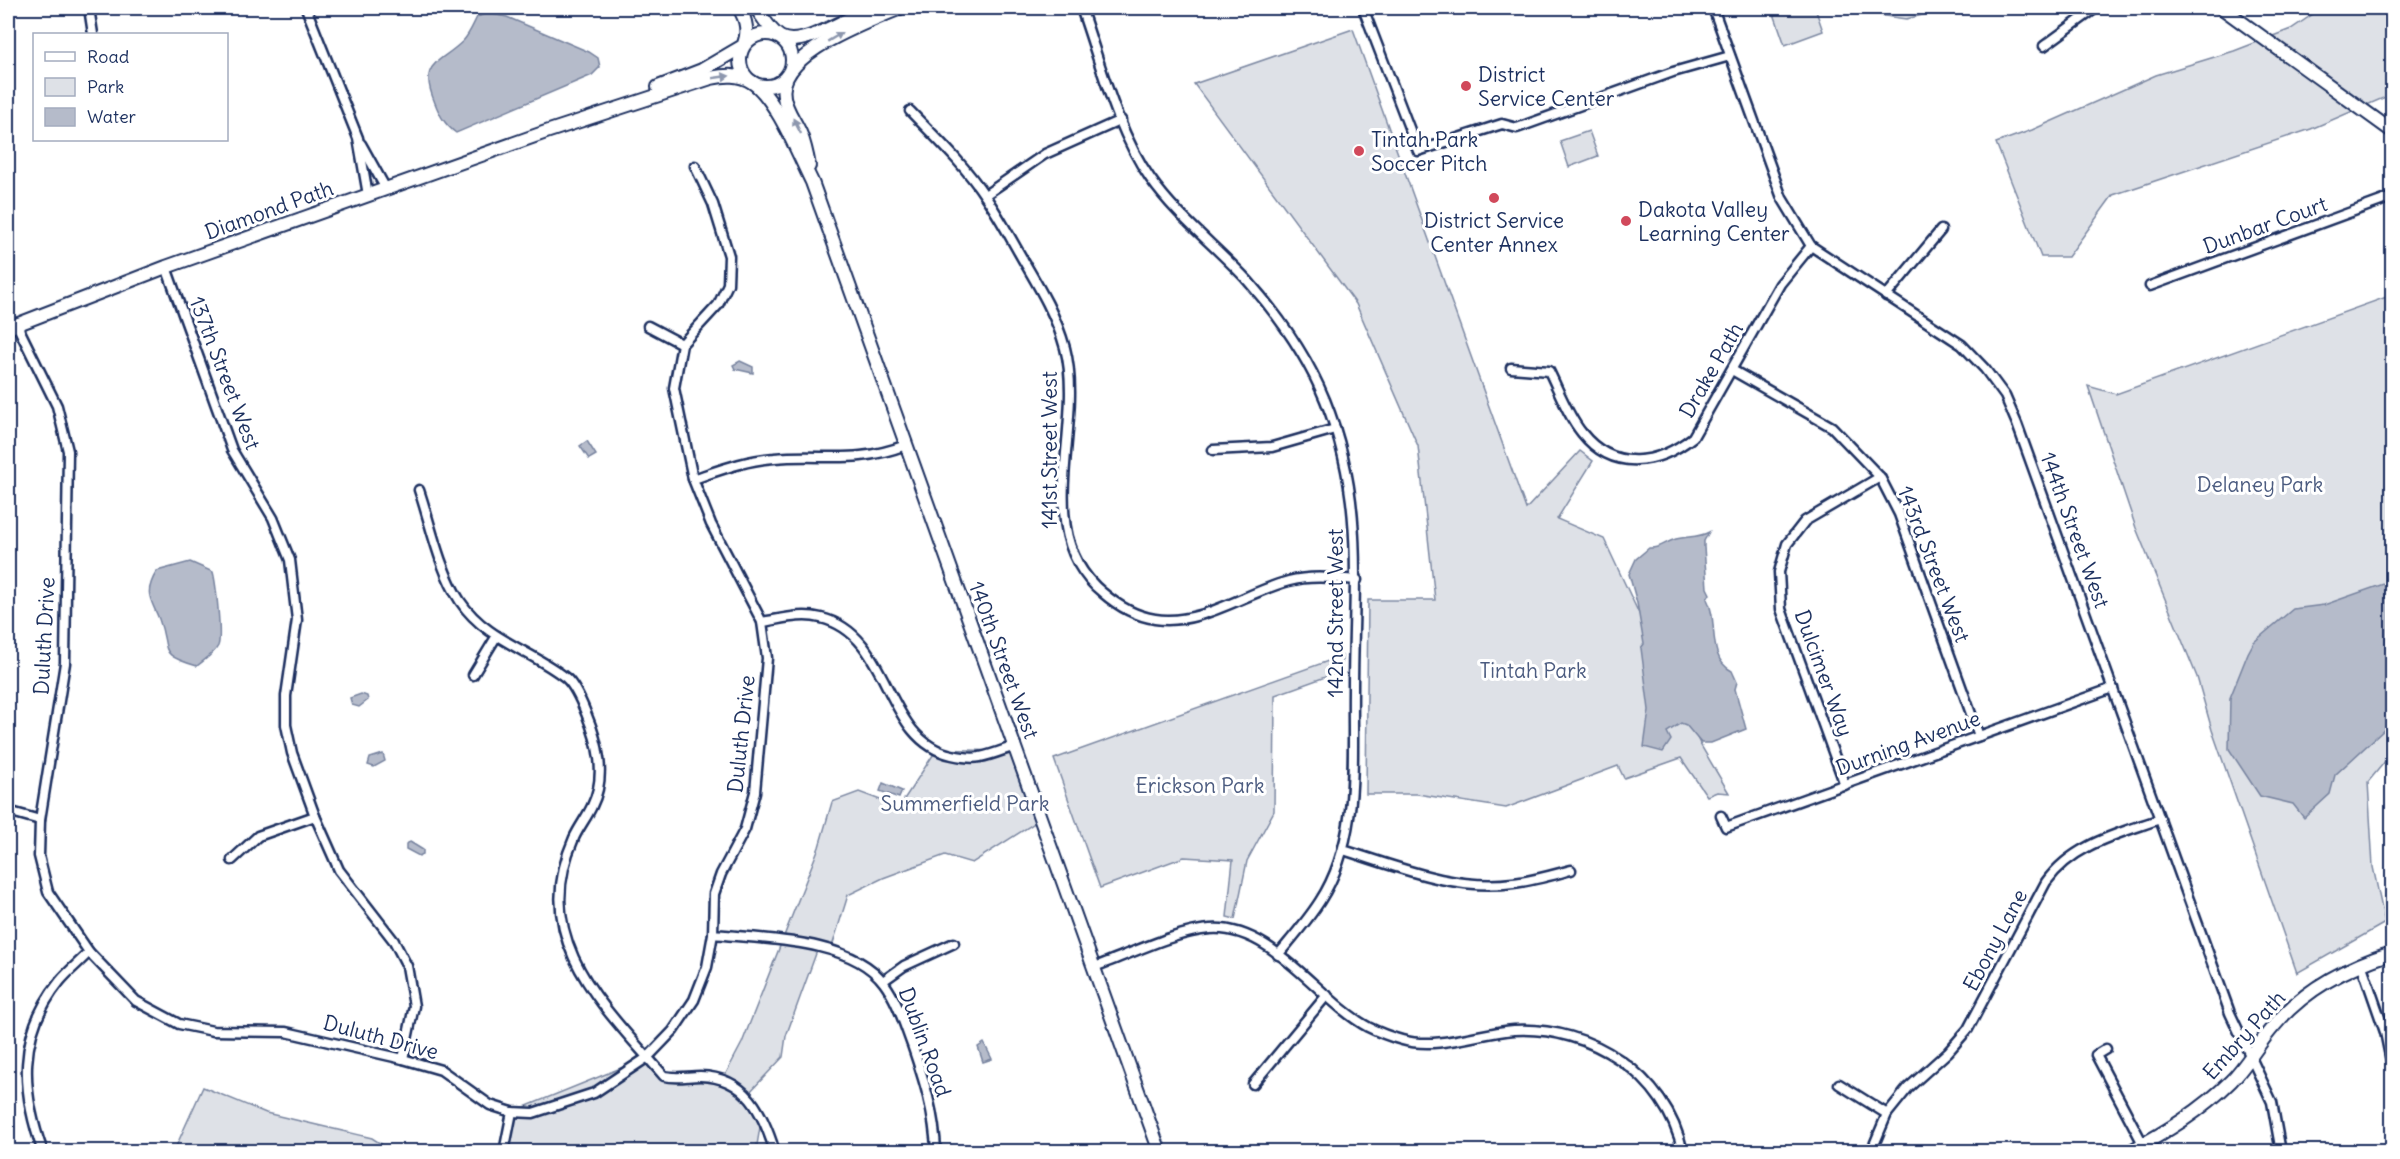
<svg xmlns="http://www.w3.org/2000/svg" width="2400" height="1159" viewBox="0 0 2400 1159" font-family="Delius,sans-serif">
<style>
.green{fill:#dee1e7;stroke:#7c88a2;stroke-width:1.5}
.water{fill:#b5bbca;stroke:#77839f;stroke-width:1.5}
.lines{fill:none;stroke-linecap:round;stroke-linejoin:round}
.street-casing{stroke:#1b2f5e;stroke-width:13}
.secondary-casing{stroke:#1b2f5e;stroke-width:16}
.street{stroke:#fff;stroke-width:8}
.secondary{stroke:#fff;stroke-width:12}
.oneway{fill:#8d97ae}
.poi-dot{fill:#d1495b;stroke:#fff;stroke-width:2}
.labels{text-anchor:middle;dominant-baseline:central;stroke-width:6;stroke-linejoin:round;paint-order:stroke}
.poi-label{font-size:21px;fill:#1b2f5e;stroke:#fff;text-anchor:start}
.street-label{font-size:21px;fill:#1b2f5e;stroke:#fff}
.park-label{font-size:21px;fill:#4c5c80;stroke:#fff}
</style>
<rect width="100%" height="100%" fill="#fff"/>
<filter id="ink" filterUnits="userSpaceOnUse"><feTurbulence type="fractalNoise" baseFrequency=".0167" numOctaves="2"/><feDisplacementMap in="SourceGraphic" scale="12" xChannelSelector="R" yChannelSelector="G"/><feConvolveMatrix kernelMatrix="1 2 1 2 8 2 1 2 1" color-interpolation-filters="sRGB"/></filter>
<g filter="url(#ink)">
<!-- green -->
<g class="green">
<path d="M 1772,8 L 1815,8 L 1823,31 L 1785,45 Z"/>
<path d="M 1871,8 L 1929,8 L 1931,13 L 1906,19 L 1878,15 Z"/>
<path d="M 2322,8 L 2392,8 L 2392,86 L 2388,96 L 2311,129 L 2113,195 L 2068,257 L 2041,257 L 1996,143 L 2032,130 L 2156,75 L 2234,51 L 2291,29 Z"/>
<path d="M 1353,29 L 1526,509 L 1580,451 L 1593,461 L 1557,519 L 1604,539 L 1700,744 L 1729,793 L 1717,792 L 1707,796 L 1681,758 L 1624,778 L 1618,766 L 1506,808 L 1417,794 L 1366,794 L 1368,600 L 1435,600 L 1418,446 L 1356,304 L 1194,84 Z"/>
<path d="M 1589,131 L 1598,156 L 1569,167 L 1560,141 Z"/>
<path d="M 2392,295 L 2392,753 L 2368,782 L 2373,867 L 2385,923 L 2297,973 L 2212,730 L 2197,677 L 2136,528 L 2088,386 L 2116,394 Z"/>
<path d="M 1342,656 L 1342,671 L 1275,695 L 1274,811 L 1247,861 L 1235,919 L 1227,917 L 1233,860 L 1184,857 L 1100,888 L 1054,759 Z"/>
<path d="M 1015,746 L 1041,819 L 972,863 L 945,855 L 883,878 L 848,895 L 831,950 L 818,948 L 786,1036 L 783,1057 L 748,1094 L 762,1115 L 756,1151 L 507,1152 L 512,1112 L 648,1057 L 664,1076 L 723,1079 L 742,1043 L 819,847 L 832,802 L 859,792 L 899,807 L 937,749 L 1000,751 Z"/>
<path d="M 203,1087 L 266,1113 L 372,1138 L 392,1151 L 174,1151 Z"/>
</g>
<!-- water -->
<g class="water">
<path d="M 487,13 L 507,17 L 589,52 L 598,58 L 600,67 L 592,75 L 456,133 C 445,125 440,116 435,103 C 418,62 438,65 463,41 C 469,35 473,25 477,17 Z"/>
<path d="M 740,361 L 753,367 L 753,373 L 735,369 L 733,365 Z"/>
<path d="M 587,441 L 596,455 L 589,459 L 580,446 Z"/>
<path d="M 1709,532 L 1704,541 L 1704,547 L 1707,588 L 1710,594 L 1707,599 C 1719,621 1706,658 1732,671 L 1737,682 L 1735,689 L 1746,729 L 1711,743 L 1701,743 L 1686,725 L 1681,723 L 1667,732 L 1671,740 L 1663,752 L 1644,747 L 1649,710 L 1641,648 L 1644,644 L 1637,603 L 1629,574 L 1636,559 L 1649,548 C 1660,549 1665,542 1676,539 C 1688,536 1698,538 1709,532 Z"/>
<path d="M 190,562 L 213,572 C 216,583 222,637 218,646 C 214,654 204,660 197,666 C 156,654 171,651 159,619 C 151,599 143,594 157,571 Z"/>
<path d="M 2392,581 L 2392,715 L 2387,727 L 2335,775 L 2330,794 L 2304,818 L 2293,804 L 2260,796 L 2229,749 L 2230,698 L 2248,653 L 2254,642 L 2293,609 L 2324,605 Z"/>
<path d="M 361,694 L 367,696 L 368,700 L 359,707 L 352,705 L 350,698 Z"/>
<path d="M 383,754 L 385,761 L 374,767 L 368,765 L 370,758 Z"/>
<path d="M 883,783 L 902,791 L 899,798 L 880,791 Z"/>
<path d="M 410,842 L 423,850 L 423,854 L 419,856 L 406,849 L 406,844 Z"/>
<path d="M 984,1043 L 992,1059 L 983,1062 L 978,1047 Z"/>
</g>
<g class="lines">
<!-- street casing -->
<g class="street-casing">
<g id="street">
<path d="M 89,8 L 93,34"/>
<path d="M 306,8 L 358,138 L 368,195"/>
<path d="M 1081,8 C 1100,62 1117,131 1150,178 C 1177,217 1216,246 1248,281 C 1279,316 1307,356 1325,400 C 1366,501 1353,586 1353,691 C 1352,761 1360,839 1320,901 C 1308,920 1292,938 1278,955"/>
<path d="M 1363,8 L 1418,151 L 1502,124 L 1517,128 L 1673,72 L 1730,56"/>
<path d="M 1713,8 L 1782,198 L 1811,246 L 1962,345 L 1985,369 L 2005,396 L 2017,424 L 2230,1013 L 2272,1102 L 2281,1152"/>
<path d="M 2044,46 L 2096,8"/>
<path d="M 910,111 C 936,138 964,164 985,196 C 999,216 1010,237 1022,258 C 1039,287 1056,315 1065,348 C 1086,427 1029,533 1103,593 C 1118,606 1136,616 1155,619 C 1202,626 1246,592 1289,581 C 1311,575 1335,578 1357,580"/>
<path d="M 361,144 L 386,189"/>
<path d="M 985,195 L 1045,154 L 1121,120"/>
<path d="M 166,267 L 232,450 L 273,518 L 290,560 L 297,620 L 286,696 L 286,725 L 292,753 L 315,816 L 339,870 L 394,941 L 407,966 L 414,1006 L 403,1059"/>
<path d="M 2150,286 L 2392,197"/>
<path d="M 1886,296 L 1941,230"/>
<path d="M 16,323 L 57,406 L 68,451 L 65,663 L 40,820 L 39,856 L 48,892 L 89,952 L 136,1001 L 179,1024 L 213,1031 L 286,1032 L 403,1059 L 441,1070 L 490,1105 L 512,1112 L 533,1113 L 594,1093 L 648,1057 L 673,1031 L 694,1000 L 707,967 L 713,934 L 714,894 L 721,874 L 745,829 L 755,792 L 767,658 L 762,622 L 711,524 L 693,479 L 674,388 L 682,344 L 718,305 L 728,284 L 729,256 L 713,204 L 695,166"/>
<path d="M 648,326 L 682,344"/>
<path d="M 1511,368 L 1549,371 C 1559,391 1568,416 1582,433 C 1613,472 1658,465 1693,437 L 1780,284 L 1811,246"/>
<path d="M 1732,370 L 1832,427 L 1880,477 L 1899,514 L 1979,736"/>
<path d="M 1213,450 L 1272,447 L 1335,429"/>
<path d="M 693,479 C 720,470 746,460 774,458 C 825,453 853,465 906,445"/>
<path d="M 419,490 C 431,525 439,569 460,601 C 486,640 531,650 566,678 C 574,685 582,703 586,713 C 598,742 607,776 592,806 C 587,817 579,827 574,838 C 529,939 603,1006 664,1076 C 678,1079 687,1076 700,1076 C 747,1077 763,1113 775,1152"/>
<path d="M 762,622 C 782,619 801,613 821,618 C 893,635 882,740 952,755 C 961,757 971,759 980,757 C 992,755 1003,750 1015,746"/>
<path d="M 473,675 L 496,637"/>
<path d="M 1845,785 L 1781,609 L 1779,572 L 1787,544 L 1805,521 L 1880,477"/>
<path d="M 8,811 L 40,820"/>
<path d="M 1721,816 L 1726,827 L 2113,688"/>
<path d="M 1343,850 C 1398,867 1455,891 1513,883 C 1532,881 1552,875 1571,870"/>
<path d="M 232,860 L 258,836 L 315,816"/>
<path d="M 713,934 C 763,939 852,939 884,983 C 898,1002 904,1024 912,1045 C 924,1080 935,1114 936,1152"/>
<path d="M 2361,963 L 2385,1032 L 2392,1066"/>
<path d="M 1094,967 C 1126,956 1176,931 1210,929 C 1272,924 1318,1000 1368,1027 C 1378,1032 1391,1037 1402,1040 C 1438,1050 1478,1033 1514,1030 C 1590,1026 1666,1074 1683,1152"/>
<path d="M 883,981 L 904,966 L 954,943"/>
<path d="M 2106,1049 L 2096,1055 L 2143,1144"/>
<path d="M 1253,1084 L 1327,995"/>
<path d="M 1839,1084 L 1887,1114"/>
<path d="M 43,1152 C 21,1091 17,1034 60,981 C 68,971 80,962 89,952"/>
<path d="M 504,1152 L 512,1112"/>
<path d="M 1871,1152 L 1887,1114 L 1908,1088 L 1948,1052 L 1968,1029 L 2046,882 C 2073,844 2118,834 2160,819"/>
</g>
</g>
<!-- secondary casing -->
<g class="secondary-casing">
<g id="secondary">
<path d="M 756,8 C 763,17 770,31 780,37 C 801,50 849,16 872,8"/>
<path d="M 2222,8 L 2392,131"/>
<circle cx="766" cy="60" r="26"/>
<path d="M 658,87 L 702,70 L 743,46 C 749,33 746,19 739,8"/>
<path d="M 809,166 C 807,155 805,145 801,135 C 796,122 786,111 784,97 C 776,53 869,22 900,8"/>
<path d="M 8,328 L 166,267 L 546,132 L 711,78 C 726,75 738,74 752,82 C 776,98 799,156 812,182 L 1160,1152"/>
<path d="M 2129,1152 C 2166,1132 2201,1111 2231,1081 C 2247,1065 2258,1044 2273,1027 C 2304,989 2347,967 2392,953"/>
</g>
</g>
<!-- street -->
<use href="#street" class="street"/>
<!-- secondary -->
<use href="#secondary" class="secondary"/>
</g>
<!-- one-way arrows -->
<defs><path id="oneway-solid" d="M-6-.8H1V-3.2L6.5 0L1 3.2V.8H-6Z" transform="scale(1.5)"/></defs>
<g class="oneway">
<use href="#oneway-solid" transform="translate(835 37) rotate(-31)"/>
<use href="#oneway-solid" transform="translate(721 77) rotate(-8)"/>
<use href="#oneway-solid" transform="translate(797 126) rotate(-117)"/>
</g>
</g>
<!-- markers -->
<g class="poi-dot">
<circle cx="1466" cy="86" r="6"/>
<circle cx="1359" cy="151" r="6"/>
<circle cx="1494" cy="198" r="6"/>
<circle cx="1626" cy="221" r="6"/>
</g>
<g class="labels">
<!-- poi labels -->
<g class="poi-label">
<text x="1478" y="74">District<tspan x="1478" dy="24">Service Center</tspan></text>
<text x="1371" y="139">Tintah Park<tspan x="1371" dy="24">Soccer Pitch</tspan></text>
<text x="1638" y="209">Dakota Valley<tspan x="1638" dy="24">Learning Center</tspan></text>
<text x="1494" y="220" text-anchor="middle">District Service<tspan x="1494" dy="24">Center Annex</tspan></text>
</g>
<!-- street labels -->
<g class="street-label">
<text transform="translate(269 210) rotate(-20)">Diamond Path</text>
<text transform="translate(2265 225) rotate(-20)">Dunbar Court</text>
<text transform="translate(1711 370) rotate(-60)">Drake Path</text>
<text transform="translate(225 373) rotate(69)">137th Street West</text>
<text transform="translate(1049 450) rotate(-90)">141st Street West</text>
<text transform="translate(2075 530) rotate(70)">144th Street West</text>
<text transform="translate(1934 564) rotate(69)">143rd Street West</text>
<text transform="translate(1335 613) rotate(-90)">142nd Street West</text>
<text transform="translate(44 636) rotate(-87)">Duluth Drive</text>
<text transform="translate(1004 660) rotate(70)">140th Street West</text>
<text transform="translate(1824 673) rotate(70)">Dulcimer Way</text>
<text transform="translate(741 734) rotate(-84)">Duluth Drive</text>
<text transform="translate(1908 743) rotate(-20)">Durning Avenue</text>
<text transform="translate(1995 940) rotate(-62)">Ebony Lane</text>
<text transform="translate(2244 1035) rotate(-48)">Embry Path</text>
<text transform="translate(381 1037) rotate(15)">Duluth Drive</text>
<text transform="translate(925 1042) rotate(70)">Dublin Road</text>
</g>
<!-- park labels -->
<g class="park-label">
<text x="2260" y="484">Delaney Park</text>
<text x="1533" y="670">Tintah Park</text>
<text x="1200" y="785">Erickson Park</text>
<text x="965" y="803">Summerfield Park</text>
</g>
</g>
<!-- margin -->
<rect width="2400" height="1159" fill="none" stroke="#fff" stroke-width="30"/>
<rect x="15" y="15" width="2370" height="1129" fill="none" stroke="#1b2f5e" stroke-width="2" filter="url(#ink)"/>
<!-- legend -->
<rect x="33" y="33" width="195" height="108" fill="#ffffff" stroke="#a4acbf" stroke-width="1.5"/>
<rect x="45" y="52" width="30" height="9" fill="#ffffff" stroke="#a4acbf" stroke-width="1.5"/>
<text x="87" y="63" font-size="18" fill="#1b2f5e">Road</text>
<rect x="45" y="78" width="30" height="18" fill="#dee1e7" stroke="#a4acbf" stroke-width="1.5"/>
<text x="87" y="93" font-size="18" fill="#1b2f5e">Park</text>
<rect x="45" y="108" width="30" height="18" fill="#b5bbca" stroke="#a4acbf" stroke-width="1.5"/>
<text x="87" y="123" font-size="18" fill="#1b2f5e">Water</text>
</svg>
